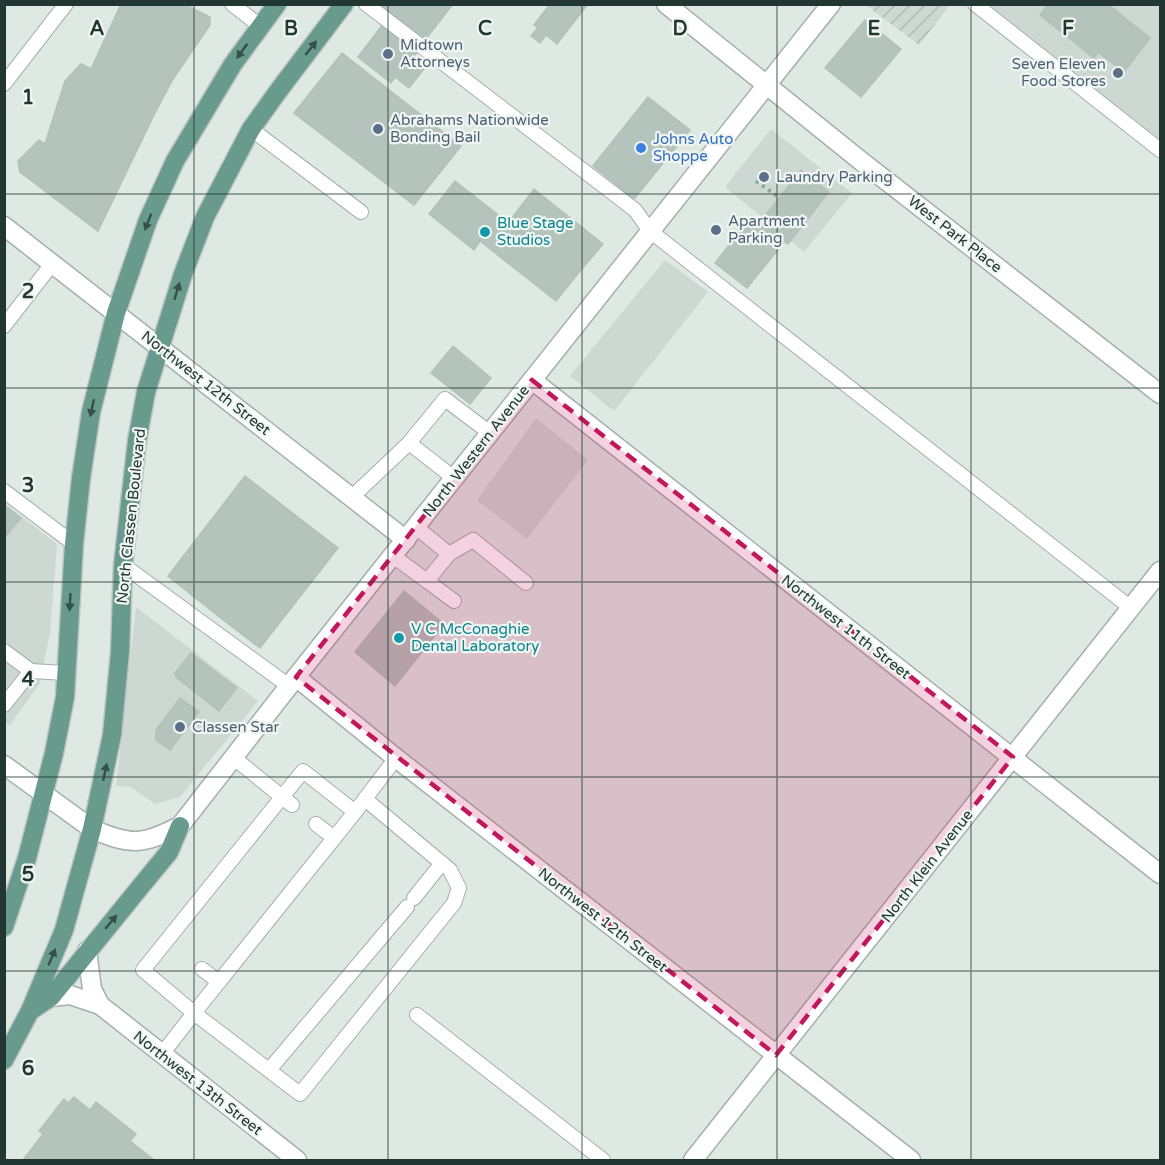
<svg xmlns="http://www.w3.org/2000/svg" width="1165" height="1165" viewBox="0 0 1165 1165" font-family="'Varela Round',sans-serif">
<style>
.built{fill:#ced8d3}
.industrial{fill:url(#industrial-furrows)}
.building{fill:#b5c3bd;stroke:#b2c1bb;stroke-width:1.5}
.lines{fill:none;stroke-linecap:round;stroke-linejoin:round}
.service-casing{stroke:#a3b0ab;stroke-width:16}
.minor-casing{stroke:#a3b0ab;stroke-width:21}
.tertiary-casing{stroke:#a3b0ab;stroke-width:21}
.secondary-casing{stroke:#a0b3ac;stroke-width:21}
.primary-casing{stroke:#bdc3c1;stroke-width:21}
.path{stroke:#83a99d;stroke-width:4;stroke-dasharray:3 4.5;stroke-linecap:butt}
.service{stroke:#fff;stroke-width:14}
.minor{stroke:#fff;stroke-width:18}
.tertiary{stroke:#fff;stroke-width:18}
.secondary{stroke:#fff;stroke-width:18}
.primary{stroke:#689a8d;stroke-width:18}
.oneway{fill:#345048}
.marked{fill:#c2185b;fill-opacity:0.2;stroke:#c2185b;stroke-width:4.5;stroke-dasharray:12 8;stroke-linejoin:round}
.grid{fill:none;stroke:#223731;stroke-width:1.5;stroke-opacity:0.55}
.service-dot{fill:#5c6f8a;stroke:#eff6f2;stroke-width:2}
.shop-dot{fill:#3f7fe0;stroke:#eff6f2;stroke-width:2}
.culture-dot{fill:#0f9aa8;stroke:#eff6f2;stroke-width:2}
.labels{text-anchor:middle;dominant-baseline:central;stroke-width:4.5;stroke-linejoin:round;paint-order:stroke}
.service-label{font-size:15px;fill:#4e5e75;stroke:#eff6f2;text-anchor:start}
.shop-label{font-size:15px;fill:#366cbe;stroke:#eff6f2;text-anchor:start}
.culture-label{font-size:15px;fill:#0d838f;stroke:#eff6f2;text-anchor:start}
.street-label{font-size:15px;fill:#223731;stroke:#eff6f2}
.grid-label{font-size:20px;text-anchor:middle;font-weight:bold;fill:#223731;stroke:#eff6f2;stroke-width:4.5;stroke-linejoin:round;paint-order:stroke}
</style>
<defs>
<pattern id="industrial-furrows" width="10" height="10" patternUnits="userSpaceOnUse" patternTransform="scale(1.5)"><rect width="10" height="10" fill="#ced8d3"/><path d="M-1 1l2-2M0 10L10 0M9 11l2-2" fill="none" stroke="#b1bab6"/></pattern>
</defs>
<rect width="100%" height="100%" fill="#dfe9e4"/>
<!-- built -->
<g class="built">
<path d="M 989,5 L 1160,5 L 1160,141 Z"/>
<path d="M 771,129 L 852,193 L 804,252 L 725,187 Z"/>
<path d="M 665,260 L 708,292 L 614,411 L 570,376 Z"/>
<path d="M 536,418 L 588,460 L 527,539 L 477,500 Z"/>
<path d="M 4,503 L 57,544 L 50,633 L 40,683 L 10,725 L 4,721 Z"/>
<path d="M 136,607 L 258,701 L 180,797 L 155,804 L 131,787 L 116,786 Z"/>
</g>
<!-- industrial -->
<path class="industrial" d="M 866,5 L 949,4 L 950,5 L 919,45 Z"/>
<!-- building -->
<g class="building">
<path d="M 121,4 L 184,4 L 210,17 L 210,25 L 173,79 L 154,115 L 98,231 L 20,172 L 18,161 L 39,140 L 45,144 L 65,81 L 81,64 L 91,69 Z"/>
<path d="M 384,4 L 453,4 L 425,40 L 382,7 Z"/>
<path d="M 550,4 L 588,4 L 557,44 L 546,35 L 540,43 L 531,36 L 538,28 L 534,25 Z"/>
<path d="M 1048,4 L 1108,4 L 1125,18 L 1094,58 L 1040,15 Z"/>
<path d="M 1125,18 L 1150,38 L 1124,72 L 1098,52 Z"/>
<path d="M 865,20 L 901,49 L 861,97 L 825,68 Z"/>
<path d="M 383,24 L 418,51 L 414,56 L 426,66 L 409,88 L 395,77 L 391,83 L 358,57 Z"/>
<path d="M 342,53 L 461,146 L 414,205 L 294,113 Z"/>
<path d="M 648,97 L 690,130 L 634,199 L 593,166 Z"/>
<path d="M 801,170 L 829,192 L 788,244 L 760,222 Z"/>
<path d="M 455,181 L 576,276 L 556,301 L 480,241 L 474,250 L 429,214 Z"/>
<path d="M 534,189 L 603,244 L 576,276 L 508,223 Z"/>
<path d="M 752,216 L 785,241 L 747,288 L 715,263 Z"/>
<path d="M 453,346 L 491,378 L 470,404 L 431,373 Z"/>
<path d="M 245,476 L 295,515 L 217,615 L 168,576 Z"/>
<path d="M 4,505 L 21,518 L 4,538 Z"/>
<path d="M 295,515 L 338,548 L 260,648 L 217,615 Z"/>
<path d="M 404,591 L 444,624 L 395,686 L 355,652 Z"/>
<path d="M 191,653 L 237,688 L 219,711 L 176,677 L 175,673 Z"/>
<path d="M 180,698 L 199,712 L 170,750 L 156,740 L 156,730 Z"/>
<path d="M 74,1097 L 90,1110 L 96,1102 L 136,1134 L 130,1141 L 154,1160 L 23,1160 L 43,1134 L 39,1131 L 64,1099 L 68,1103 Z"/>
</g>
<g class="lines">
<!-- service casing -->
<g class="service-casing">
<g id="service">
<path d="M 232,4 L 260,26"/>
<path d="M 366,4 L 635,210 L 650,231 L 1131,608"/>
<path d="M 975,4 L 1160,150"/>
<path d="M 4,84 L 66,4"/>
<path d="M 251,129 L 361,212"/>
<path d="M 4,326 L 52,264"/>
<path d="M 409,443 L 454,478"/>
<path d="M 4,491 L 74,544"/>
<path d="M 352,497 L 409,443 L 445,399 L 490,433"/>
<path d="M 416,527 L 449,554 L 473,540 L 526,583"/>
<path d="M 393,556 L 427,581 L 449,554"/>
<path d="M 123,565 L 289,686"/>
<path d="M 427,581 L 454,601"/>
<path d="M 4,651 L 31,671"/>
<path d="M 4,705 L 31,671 L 66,673"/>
<path d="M 234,758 L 292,805"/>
<path d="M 355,812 L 194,1013 L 300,1094 L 454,903 L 459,888 L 450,870 L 365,799"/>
<path d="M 316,824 L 334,838"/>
<path d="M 414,898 L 442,863"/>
<path d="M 202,969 L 219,982"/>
<path d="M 417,1015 L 603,1160"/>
<path d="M 162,1054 L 194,1013 L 143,970 L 303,771 L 355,812 L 396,758"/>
<path d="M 269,1070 L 407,907"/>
</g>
</g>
<!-- minor casing -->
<g class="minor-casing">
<g id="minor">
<path d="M 666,4 L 861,161 L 1160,394"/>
<path d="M 4,226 L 406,540"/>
<path d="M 532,380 L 1160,874"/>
<path d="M 296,677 L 396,758 L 911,1160"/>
<path d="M 87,951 L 92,989 L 100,1005"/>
<path d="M 51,997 L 70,995 L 100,1005 L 297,1160"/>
<path d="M 693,1160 L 1160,571"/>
</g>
</g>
<!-- tertiary casing -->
<g class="tertiary-casing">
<path id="tertiary" d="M 92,829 C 132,846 141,845 180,826 L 296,677 L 831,4"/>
</g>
<!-- secondary casing -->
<g class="secondary-casing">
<path id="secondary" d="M 4,765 L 92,829"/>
</g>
<!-- primary casing -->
<g class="primary-casing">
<g id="primary">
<path d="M 4,927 L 27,858 L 54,753 L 65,697 L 74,544 L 81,478 L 91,412 L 116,313 L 148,220 L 175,161 L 233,64 L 277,4"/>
<path d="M 30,1011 L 51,997 L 141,886 L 169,852 L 180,826"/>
<path d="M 4,1060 L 30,1011 L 64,930 L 92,829 L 112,735 L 120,652 L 123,565 L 137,441 L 146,392 L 183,274 L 205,217 L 251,129 L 279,90 L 344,4"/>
</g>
</g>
<!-- path -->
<g class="path">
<path d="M 814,180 L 819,173"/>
<path d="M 756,181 L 780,198"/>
</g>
<!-- service -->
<use href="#service" class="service"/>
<!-- minor -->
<use href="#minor" class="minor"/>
<!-- tertiary -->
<use href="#tertiary" class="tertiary"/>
<!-- secondary -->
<use href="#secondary" class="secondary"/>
<!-- primary -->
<use href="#primary" class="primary"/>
</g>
<!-- one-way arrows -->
<defs><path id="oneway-solid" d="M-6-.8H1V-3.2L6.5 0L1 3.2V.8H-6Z" transform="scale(1.5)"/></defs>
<g class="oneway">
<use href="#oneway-solid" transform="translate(311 48) rotate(-52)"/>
<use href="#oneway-solid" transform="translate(242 51) rotate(126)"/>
<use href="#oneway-solid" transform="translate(148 222) rotate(111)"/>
<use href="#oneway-solid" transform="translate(177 291) rotate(-73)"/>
<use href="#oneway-solid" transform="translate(92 408) rotate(102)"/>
<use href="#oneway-solid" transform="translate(70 602) rotate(93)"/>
<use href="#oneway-solid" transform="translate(105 772) rotate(-78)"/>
<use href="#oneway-solid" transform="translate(111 922) rotate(-50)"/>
<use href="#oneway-solid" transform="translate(52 957) rotate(-67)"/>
</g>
<!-- marked area -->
<path class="marked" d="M 532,380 L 1013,757 L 776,1055 L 296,677 Z"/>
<!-- grid -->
<path class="grid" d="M 194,4 L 194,1160M 388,4 L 388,1160M 582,4 L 582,1160M 777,4 L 777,1160M 971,4 L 971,1160M 4,194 L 1160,194M 4,388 L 1160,388M 4,582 L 1160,582M 4,777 L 1160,777M 4,971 L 1160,971"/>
<!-- markers -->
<g class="service-dot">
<circle cx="388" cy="54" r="6"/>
<circle cx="1118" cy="73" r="6"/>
<circle cx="378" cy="129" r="6"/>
<circle cx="764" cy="177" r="6"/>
<circle cx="716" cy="230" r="6"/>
<circle cx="180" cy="727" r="6"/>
</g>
<circle class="shop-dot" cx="641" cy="148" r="6"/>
<g class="culture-dot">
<circle cx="485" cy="232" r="6"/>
<circle cx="399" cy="638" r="6"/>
</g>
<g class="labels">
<!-- service labels -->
<g class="service-label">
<text x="400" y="45">Midtown<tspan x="400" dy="17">Attorneys</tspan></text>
<text x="1106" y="64" text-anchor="end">Seven Eleven<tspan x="1106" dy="17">Food Stores</tspan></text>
<text x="390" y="120">Abrahams Nationwide<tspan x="390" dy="17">Bonding Bail</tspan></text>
<text x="776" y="177">Laundry Parking</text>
<text x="728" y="221">Apartment<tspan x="728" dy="17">Parking</tspan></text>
<text x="192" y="727">Classen Star</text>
</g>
<!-- shop labels -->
<g class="shop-label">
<text x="653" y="139">Johns Auto<tspan x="653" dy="17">Shoppe</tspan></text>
</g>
<!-- culture labels -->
<g class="culture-label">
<text x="497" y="223">Blue Stage<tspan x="497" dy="17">Studios</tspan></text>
<text x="411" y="629">V C McConaghie<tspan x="411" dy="17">Dental Laboratory</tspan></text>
</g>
<!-- street labels -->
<g class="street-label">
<text transform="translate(955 234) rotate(38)">West Park Place</text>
<text transform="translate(206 383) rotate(38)">Northwest 12th Street</text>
<text transform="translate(476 451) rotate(-52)">North Western Avenue</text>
<text transform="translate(131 516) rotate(-84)">North Classen Boulevard</text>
<text transform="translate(846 627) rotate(38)">Northwest 11th Street</text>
<text transform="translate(927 866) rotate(-52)">North Klein Avenue</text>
<text transform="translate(603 920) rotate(38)">Northwest 12th Street</text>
<text transform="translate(198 1083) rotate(38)">Northwest 13th Street</text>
</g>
</g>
<g class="grid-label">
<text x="97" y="35">A</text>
<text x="291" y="35">B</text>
<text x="485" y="35">C</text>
<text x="680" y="35">D</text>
<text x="874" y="35">E</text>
<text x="1068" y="35">F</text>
<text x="28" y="104">1</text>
<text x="28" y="298">2</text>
<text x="28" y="492">3</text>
<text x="28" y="686">4</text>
<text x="28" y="881">5</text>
<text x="28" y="1075">6</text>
</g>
<!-- border -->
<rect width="1165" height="1165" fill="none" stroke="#223731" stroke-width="12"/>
</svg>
